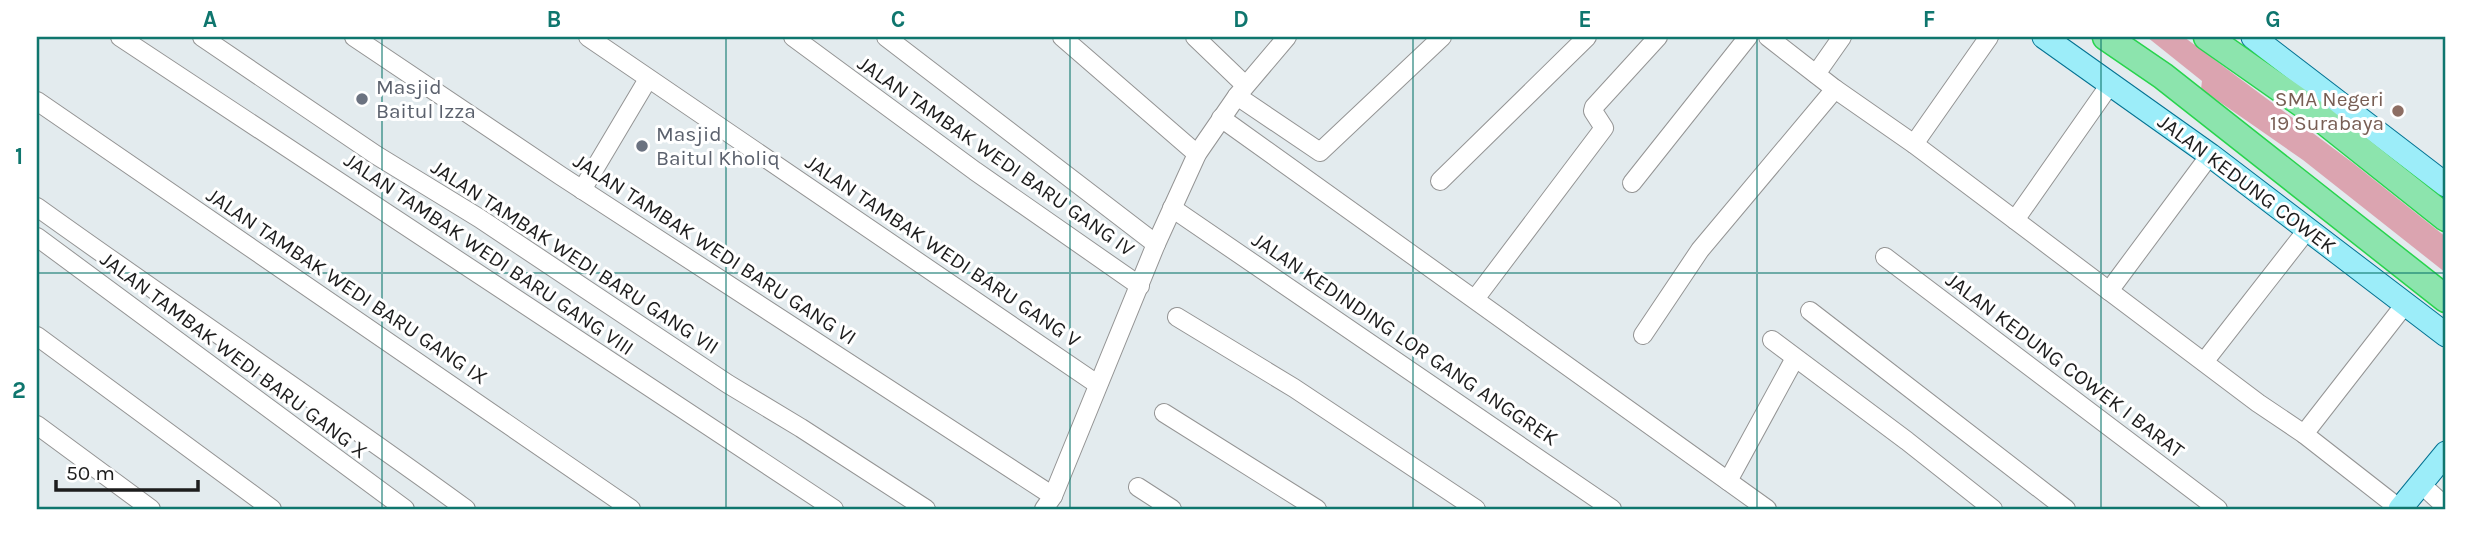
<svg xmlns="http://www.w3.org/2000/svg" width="2483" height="546" viewBox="0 0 2483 546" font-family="Karla,sans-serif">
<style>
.water{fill:#dba4b0}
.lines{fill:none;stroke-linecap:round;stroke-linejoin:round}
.minor-casing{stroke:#949494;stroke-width:20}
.major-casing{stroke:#047292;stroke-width:25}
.highway-casing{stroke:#28d44d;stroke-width:29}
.minor{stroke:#fff;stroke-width:18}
.major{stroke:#9cedf9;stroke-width:23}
.highway{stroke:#8ce4ad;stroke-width:26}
.grid{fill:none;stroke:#0f766e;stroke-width:2;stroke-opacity:0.55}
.worship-dot{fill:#6b7280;stroke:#fff;stroke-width:2.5}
.education-dot{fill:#8d6e63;stroke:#fff;stroke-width:2.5}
.labels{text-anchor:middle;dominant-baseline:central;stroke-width:6;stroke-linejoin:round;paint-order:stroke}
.worship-label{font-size:21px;fill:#5b616d;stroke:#fff;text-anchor:start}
.education-label{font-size:21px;fill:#785e54;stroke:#fff;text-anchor:end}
.street-label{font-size:21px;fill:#1d1d1d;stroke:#fff}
.neatline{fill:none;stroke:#0f766e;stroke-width:2.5}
.grid-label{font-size:23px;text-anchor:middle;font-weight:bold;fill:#0f766e}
</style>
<rect width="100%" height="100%" fill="#e3ebee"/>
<!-- water -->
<path class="water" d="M 2147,37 L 2184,37 L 2353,163 L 2446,237 L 2446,273 L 2303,160 L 2201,89 L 2202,81 Z"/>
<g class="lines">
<!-- minor casing -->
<g class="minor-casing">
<g id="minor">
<path d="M 120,37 L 834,509"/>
<path d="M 202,37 L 376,155 L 479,218 L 728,384 L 801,428 L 926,509"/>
<path d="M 354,37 L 561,176 L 1053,496"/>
<path d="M 588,37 L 1097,384"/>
<path d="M 793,37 L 975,171 L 1140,286"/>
<path d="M 886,37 L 1156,244"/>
<path d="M 1062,37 L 1197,154"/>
<path d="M 1195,37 L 1245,85"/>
<path d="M 1768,37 L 1835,89 L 1914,144 L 2258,403 L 2304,434 L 2400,509"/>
<path d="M 1816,74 L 1842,37"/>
<path d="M 1237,96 L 1320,152 L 1442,37"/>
<path d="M 37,101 L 631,509"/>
<path d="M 1221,118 L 1767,509"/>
<path d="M 1914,144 L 1989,37"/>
<path d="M 1440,181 L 1587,37"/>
<path d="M 1632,183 L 1748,37"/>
<path d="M 582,190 L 648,79"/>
<path d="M 37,207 C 179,309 325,406 466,509"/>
<path d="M 1172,208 L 1612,509"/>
<path d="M 2015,220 L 2111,83"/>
<path d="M 37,237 L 405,509"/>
<path d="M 1885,257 L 2218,509"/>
<path d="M 2109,291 L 2210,155"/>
<path d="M 1475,299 L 1604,128 L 1593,111 L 1594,107 L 1658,37"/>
<path d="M 1810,311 L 2066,509"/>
<path d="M 1177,317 L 1294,388 L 1476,509"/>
<path d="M 1643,335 L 1700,250 L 1835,89"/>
<path d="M 37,336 L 272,509"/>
<path d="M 1772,340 L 1907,441 L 1993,509"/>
<path d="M 2204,362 L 2307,230"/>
<path d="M 1164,413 L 1317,509"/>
<path d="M 37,425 L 151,509"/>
<path d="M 2304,434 L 2406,303"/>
<path d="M 1728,481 L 1795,358"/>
<path d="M 2421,484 L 2446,507"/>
<path d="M 1138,487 L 1172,509"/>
<path d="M 1044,509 L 1053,496 L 1156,244 L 1197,154 L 1237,96 L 1287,37"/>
</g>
</g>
<!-- major casing -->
<g class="major-casing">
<g id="major">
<path d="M 2044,37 L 2210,155 L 2446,335"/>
<path d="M 2253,37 L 2446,185"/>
<path d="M 2400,509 L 2446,453"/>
</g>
</g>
<!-- highway casing -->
<g class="highway-casing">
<g id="highway">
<path d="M 2106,37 L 2163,76 L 2446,299"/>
<path d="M 2207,37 L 2304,105 L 2446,218"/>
</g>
</g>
<!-- minor -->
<use href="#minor" class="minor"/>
<!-- major -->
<use href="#major" class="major"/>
<!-- highway -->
<use href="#highway" class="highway"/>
</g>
<!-- grid -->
<path class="grid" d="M 382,37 L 382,509M 726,37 L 726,509M 1070,37 L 1070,509M 1413,37 L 1413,509M 1757,37 L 1757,509M 2101,37 L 2101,509M 37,273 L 2446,273"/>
<!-- markers -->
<g class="worship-dot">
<circle cx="362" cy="99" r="7"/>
<circle cx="642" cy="146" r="7"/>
</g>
<circle class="education-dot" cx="2398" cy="111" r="7"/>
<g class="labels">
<!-- worship labels -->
<g class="worship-label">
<text x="376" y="87">Masjid<tspan x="376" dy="24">Baitul Izza</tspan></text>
<text x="656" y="134">Masjid<tspan x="656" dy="24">Baitul Kholiq</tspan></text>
</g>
<!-- education labels -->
<g class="education-label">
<text x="2384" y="99">SMA Negeri<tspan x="2384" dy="24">19 Surabaya</tspan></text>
</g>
<!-- street labels -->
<g class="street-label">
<text transform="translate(996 156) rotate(35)">JALAN TAMBAK WEDI BARU GANG IV</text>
<text transform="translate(2247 184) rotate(37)">JALAN KEDUNG COWEK</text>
<text transform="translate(715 249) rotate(33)">JALAN TAMBAK WEDI BARU GANG VI</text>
<text transform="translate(943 251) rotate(34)">JALAN TAMBAK WEDI BARU GANG V</text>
<text transform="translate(489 254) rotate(34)">JALAN TAMBAK WEDI BARU GANG VIII</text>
<text transform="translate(575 257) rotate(33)">JALAN TAMBAK WEDI BARU GANG VII</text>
<text transform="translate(347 286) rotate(34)">JALAN TAMBAK WEDI BARU GANG IX</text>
<text transform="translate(1405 339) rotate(34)">JALAN KEDINDING LOR GANG ANGGREK</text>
<text transform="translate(234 355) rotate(37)">JALAN TAMBAK WEDI BARU GANG X</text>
<text transform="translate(2065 365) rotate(37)">JALAN KEDUNG COWEK I BARAT</text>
</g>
</g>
<!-- border -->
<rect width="2483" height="546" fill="none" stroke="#ffffff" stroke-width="77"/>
<!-- scale -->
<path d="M56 480v10h142v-10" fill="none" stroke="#1d1d1d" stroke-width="3.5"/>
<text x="66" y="480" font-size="21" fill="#1d1d1d" stroke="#ffffff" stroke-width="5" paint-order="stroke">50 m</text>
<rect x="38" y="38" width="2406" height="470" class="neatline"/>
<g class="grid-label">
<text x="210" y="27">A</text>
<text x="554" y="27">B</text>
<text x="898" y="27">C</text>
<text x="1241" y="27">D</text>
<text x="1585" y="27">E</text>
<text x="1929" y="27">F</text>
<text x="2273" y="27">G</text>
<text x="19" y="164">1</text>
<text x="19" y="398">2</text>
</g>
</svg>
